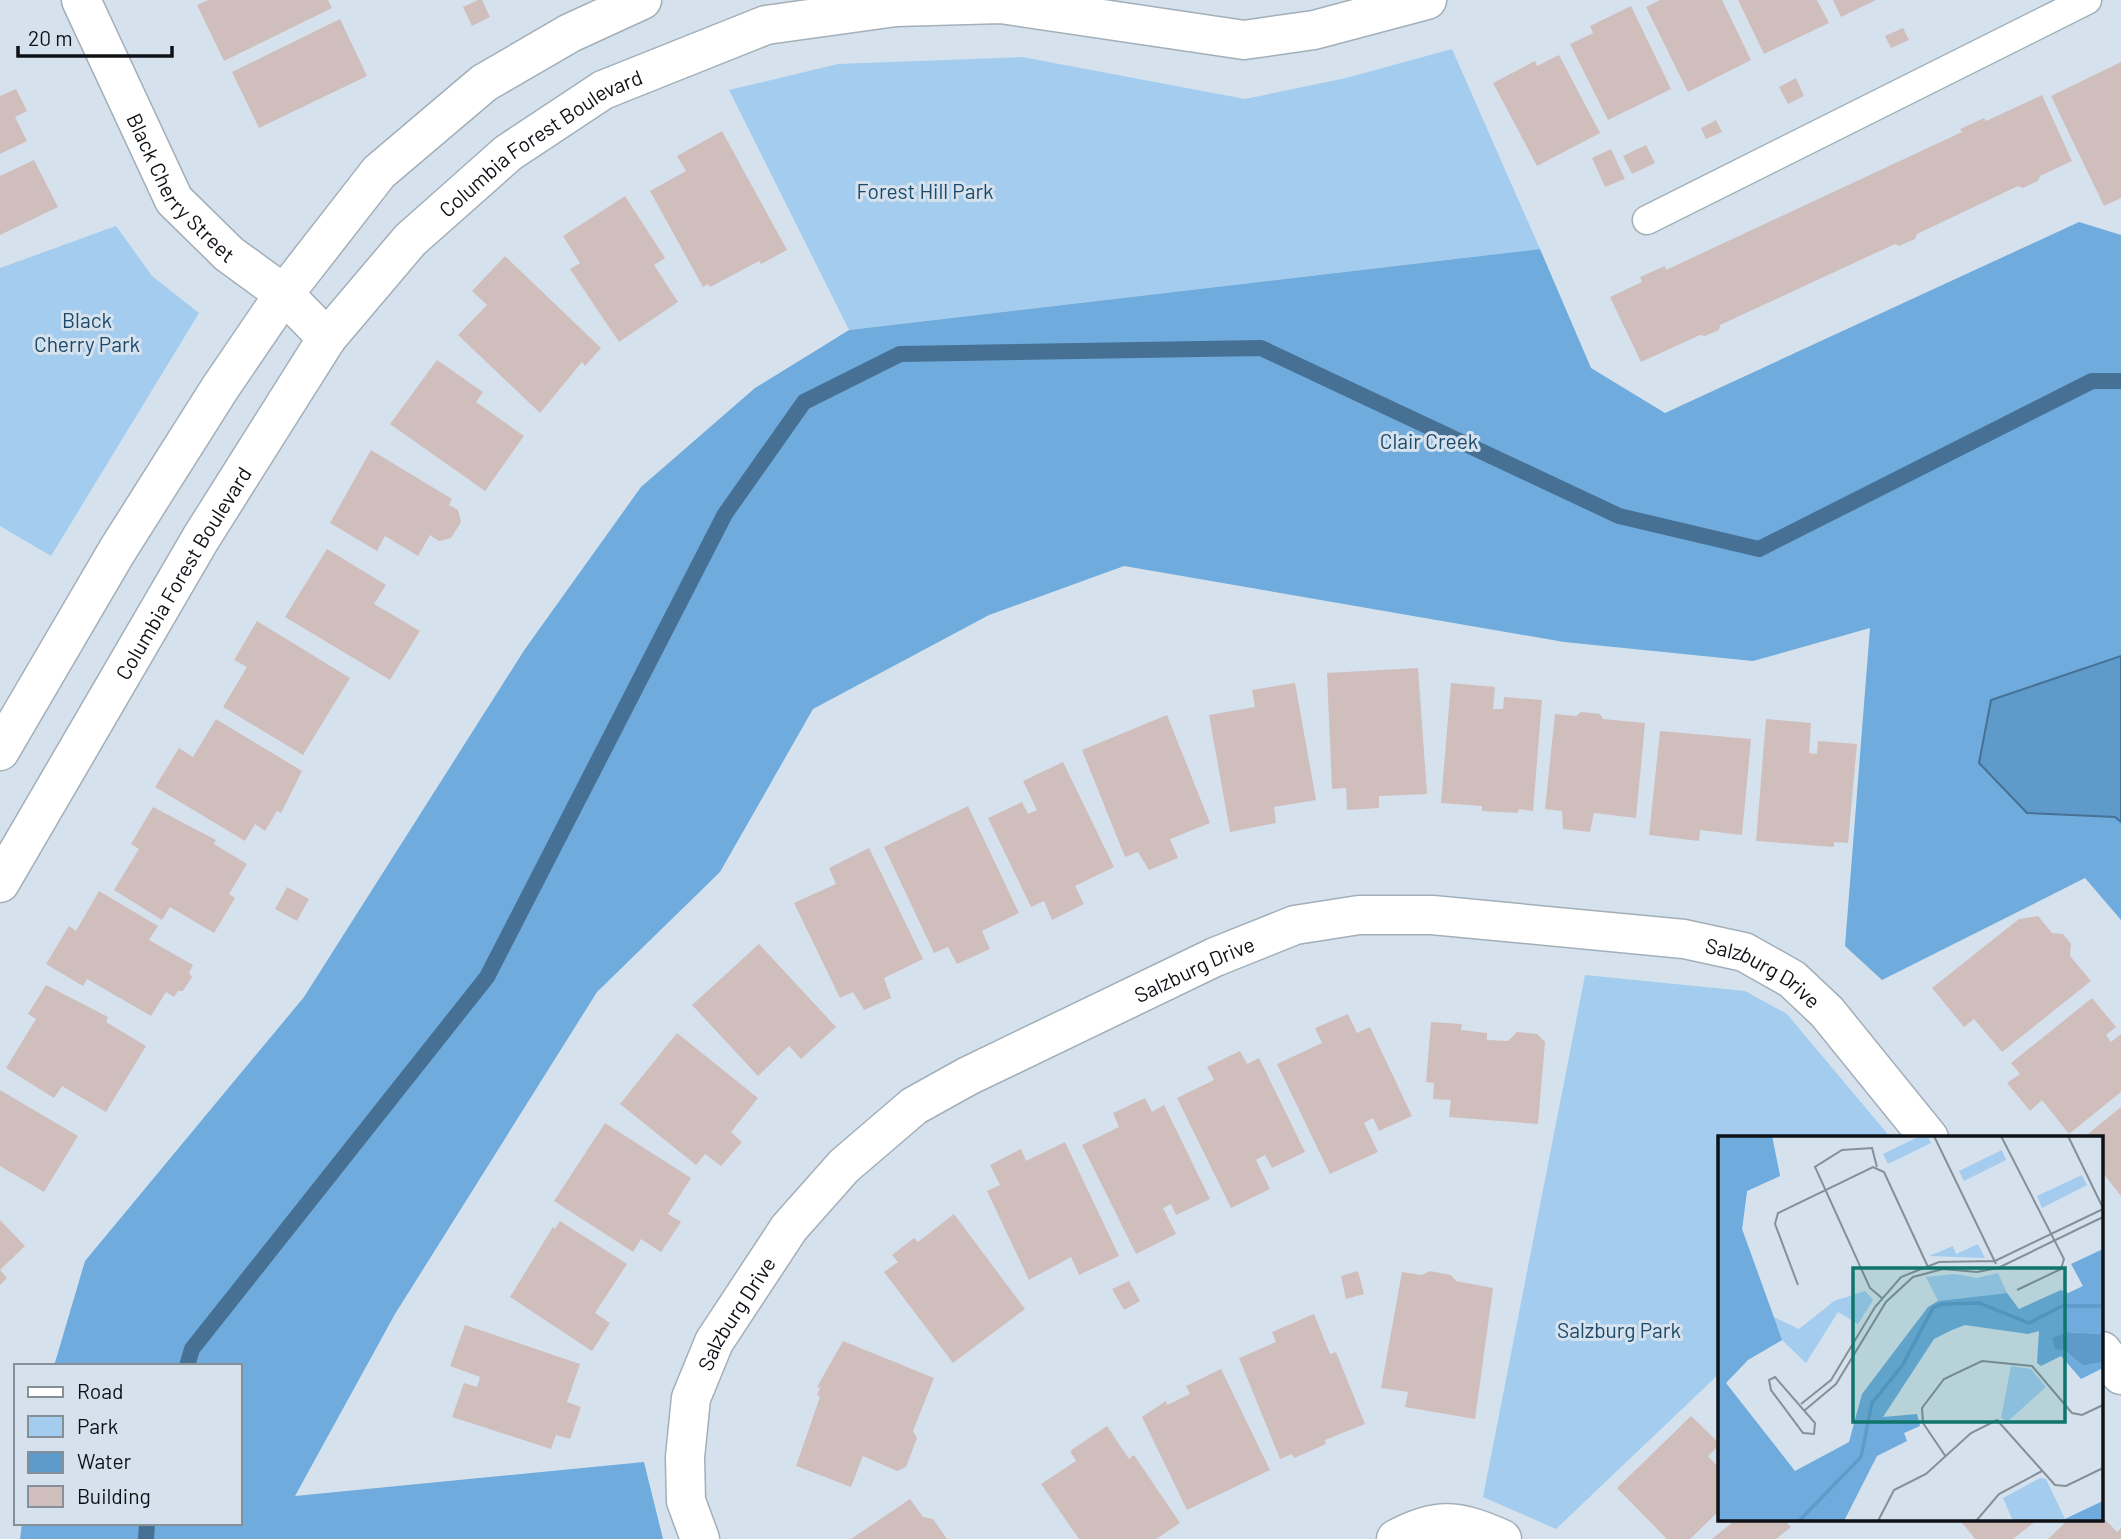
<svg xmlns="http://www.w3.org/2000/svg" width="2121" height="1539" viewBox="0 0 2121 1539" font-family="Barlow,sans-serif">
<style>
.green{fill:#a3ccef}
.forest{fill:#6fabdc}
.water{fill:#5e9aca;stroke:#467194;stroke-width:2}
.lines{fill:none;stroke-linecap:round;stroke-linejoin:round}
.stream{stroke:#467194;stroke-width:16}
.building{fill:#d0bebc}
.service-casing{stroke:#a2afb9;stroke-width:31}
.minor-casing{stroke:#a2afb9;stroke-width:41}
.service{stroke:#fff;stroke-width:28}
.minor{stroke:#fff;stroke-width:38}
.labels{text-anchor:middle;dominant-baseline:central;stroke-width:6;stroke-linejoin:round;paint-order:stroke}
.street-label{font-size:21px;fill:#0e1216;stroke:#d5e2ed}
.park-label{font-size:21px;fill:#1c496a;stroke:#d5e2ed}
.inset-river{fill:none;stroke:#5e9aca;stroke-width:3.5}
.inset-road{fill:none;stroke:#858f97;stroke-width:2}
.view{fill:#0f766e;fill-opacity:0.15;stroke:#0f766e;stroke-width:3.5}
.inset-edge{fill:none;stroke:#0e1216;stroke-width:3.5}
</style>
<rect width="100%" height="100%" fill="#d5e2ed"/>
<!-- green -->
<g class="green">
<path d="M 1452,49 L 1540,249 L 849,330 L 729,90 L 838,64 L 1022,57 L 1245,99 L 1346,78 Z"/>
<path d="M 116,226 L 152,276 L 199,313 L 51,556 L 0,526 L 0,268 Z"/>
<path d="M 1585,975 L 1745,991 L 1787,1014 L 1891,1138 L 1720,1138 L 1720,1373 L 1556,1529 L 1483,1497 Z"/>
</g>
<!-- forest -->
<path class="forest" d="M 2079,222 L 2121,235 L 2121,656 L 2027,813 L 2115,817 L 2121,822 L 2121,920 L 2085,878 L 1882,980 L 1845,946 L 1870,628 L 1753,661 L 1564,642 L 1124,566 L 989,615 L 813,709 L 720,872 L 597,992 L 395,1314 L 295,1496 L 644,1462 L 663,1539 L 20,1539 L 22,1523 L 240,1523 L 240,1366 L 54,1366 L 85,1261 L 304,997 L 525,649 L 641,487 L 755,388 L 849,330 L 1540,249 L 1591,368 L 1665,413 Z"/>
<!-- water -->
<path class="water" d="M 2121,656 L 2121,822 L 2115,817 L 2027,813 L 1979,763 L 1991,700 Z"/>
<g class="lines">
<!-- stream -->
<g class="stream">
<path d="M 187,1366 L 192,1349 L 487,977 L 725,514 L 804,402 L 900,354 L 1261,348 L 1619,516 L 1759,549 L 2092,381 L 2121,381"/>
<path d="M 146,1539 L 147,1523"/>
</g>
</g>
<!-- building -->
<g class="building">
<path d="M 208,0 L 328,0 L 332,8 L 224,61 L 197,5 Z"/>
<path d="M 478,0 L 482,0 L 490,17 L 472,26 L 463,7 Z"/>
<path d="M 1660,0 L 1722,0 L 1751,60 L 1688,92 L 1646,7 Z"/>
<path d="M 1738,0 L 1817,0 L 1829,23 L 1764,54 Z"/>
<path d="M 1833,0 L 1876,0 L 1841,17 Z"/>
<path d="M 1631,6 L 1671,89 L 1608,120 L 1570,44 L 1593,33 L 1590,26 Z"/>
<path d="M 340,19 L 367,76 L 259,128 L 232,72 Z"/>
<path d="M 1903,28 L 1909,40 L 1891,48 L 1885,36 Z"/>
<path d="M 1559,55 L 1600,133 L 1537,166 L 1493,83 L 1535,61 L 1537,66 Z"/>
<path d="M 2121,62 L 2121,198 L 2104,206 L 2051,96 Z"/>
<path d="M 1796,78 L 1804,96 L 1788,104 L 1779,87 Z"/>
<path d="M 16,89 L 27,111 L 15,117 L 27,141 L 0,154 L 0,96 Z"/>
<path d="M 2042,95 L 2072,161 L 2040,176 L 2038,181 L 2023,188 L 2018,186 L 1917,234 L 1915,239 L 1899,246 L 1895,244 L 1720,325 L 1719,330 L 1705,336 L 1700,335 L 1641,362 L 1610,297 L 1642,282 L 1640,277 L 1665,266 L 1666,270 L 1962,132 L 1960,129 L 1984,118 L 1986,121 Z"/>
<path d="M 1716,120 L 1722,132 L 1706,139 L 1701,128 Z"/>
<path d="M 722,131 L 787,250 L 761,264 L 759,261 L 710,287 L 708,284 L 703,287 L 650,191 L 686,171 L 677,156 Z"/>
<path d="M 1646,145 L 1655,163 L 1632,174 L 1623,156 Z"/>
<path d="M 1611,149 L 1625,179 L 1605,187 L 1592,158 Z"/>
<path d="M 34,160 L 58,207 L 0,235 L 0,176 Z"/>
<path d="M 625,196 L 665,258 L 654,265 L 678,302 L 619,342 L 570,269 L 580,263 L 563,236 Z"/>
<path d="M 505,256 L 601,348 L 585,366 L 582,362 L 540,413 L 458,335 L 487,305 L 472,291 Z"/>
<path d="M 437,360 L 483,392 L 476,402 L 524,436 L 485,491 L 390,424 Z"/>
<path d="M 371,450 L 452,499 L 449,505 L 458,510 L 461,522 L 451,538 L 439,541 L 430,535 L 418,556 L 385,536 L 377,551 L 330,523 Z"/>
<path d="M 327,549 L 386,585 L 374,604 L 420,631 L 390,680 L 285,617 Z"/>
<path d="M 257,621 L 350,678 L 303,755 L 223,707 L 247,667 L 234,660 Z"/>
<path d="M 1418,668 L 1427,794 L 1379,796 L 1379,808 L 1347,810 L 1346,788 L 1332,789 L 1327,673 Z"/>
<path d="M 1295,683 L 1316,800 L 1274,807 L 1276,823 L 1230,832 L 1209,715 L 1255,707 L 1252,690 Z"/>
<path d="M 1451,683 L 1495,687 L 1493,709 L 1503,709 L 1504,697 L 1542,700 L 1533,811 L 1519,809 L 1518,813 L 1482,811 L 1482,806 L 1441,803 Z"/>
<path d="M 1581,712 L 1600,714 L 1603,719 L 1645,723 L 1636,818 L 1594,813 L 1590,832 L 1563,829 L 1562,811 L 1545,809 L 1555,714 L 1576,716 Z"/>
<path d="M 1167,715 L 1210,823 L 1170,839 L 1178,858 L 1149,870 L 1138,852 L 1125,857 L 1082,750 Z"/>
<path d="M 216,719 L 302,771 L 281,813 L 277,811 L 265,831 L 255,824 L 245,841 L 155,787 L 179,748 L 193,757 Z"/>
<path d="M 1766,719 L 1811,723 L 1809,753 L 1817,754 L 1818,741 L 1857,744 L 1848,843 L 1834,842 L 1834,847 L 1756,841 Z"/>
<path d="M 1660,731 L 1751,739 L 1742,835 L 1700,830 L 1699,841 L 1649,835 Z"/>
<path d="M 1063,762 L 1114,867 L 1075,886 L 1084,904 L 1052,920 L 1044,901 L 1031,907 L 988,818 L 1022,802 L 1028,814 L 1037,810 L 1023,781 Z"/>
<path d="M 968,806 L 1019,913 L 982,931 L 990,949 L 957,964 L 948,947 L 934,953 L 884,847 Z"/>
<path d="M 153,807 L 216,840 L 214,844 L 247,864 L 229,894 L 235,898 L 214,933 L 170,907 L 162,920 L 114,890 L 139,849 L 131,844 Z"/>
<path d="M 869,848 L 923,959 L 884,978 L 891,998 L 864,1010 L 853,992 L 840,998 L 794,903 L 836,884 L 829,868 Z"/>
<path d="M 287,887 L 309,899 L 297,921 L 275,909 Z"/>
<path d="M 99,891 L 158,926 L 149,940 L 193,965 L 189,973 L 192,977 L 183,991 L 178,991 L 174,997 L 166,992 L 151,1016 L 87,979 L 83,986 L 46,964 L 69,926 L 76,931 Z"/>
<path d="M 2038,916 L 2052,933 L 2063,934 L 2071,944 L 2070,956 L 2091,981 L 2002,1052 L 1974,1019 L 1964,1027 L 1932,988 L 2019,919 Z"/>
<path d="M 759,944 L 836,1027 L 801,1059 L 789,1046 L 758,1076 L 692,1005 Z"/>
<path d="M 46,985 L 108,1017 L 106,1022 L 146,1046 L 106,1112 L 62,1086 L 54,1098 L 6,1068 L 36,1019 L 28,1014 Z"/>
<path d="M 2092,998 L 2116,1027 L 2106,1035 L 2111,1042 L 2121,1034 L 2121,1092 L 2069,1134 L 2042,1100 L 2030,1111 L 2007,1083 L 2020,1074 L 2011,1063 Z"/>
<path d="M 1348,1014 L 1357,1033 L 1370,1027 L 1412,1116 L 1379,1131 L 1373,1118 L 1364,1123 L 1378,1152 L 1330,1174 L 1277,1064 L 1322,1043 L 1315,1028 Z"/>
<path d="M 1431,1022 L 1462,1024 L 1461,1030 L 1487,1033 L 1487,1040 L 1508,1041 L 1517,1032 L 1537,1034 L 1545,1042 L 1538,1124 L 1449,1117 L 1451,1100 L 1433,1099 L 1434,1083 L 1426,1082 Z"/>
<path d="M 677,1033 L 758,1098 L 731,1132 L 742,1142 L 721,1166 L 705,1154 L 696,1165 L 620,1104 Z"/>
<path d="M 1240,1051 L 1247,1064 L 1259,1058 L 1305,1152 L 1272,1168 L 1265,1155 L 1256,1160 L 1270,1189 L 1231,1208 L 1177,1098 L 1214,1080 L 1207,1067 Z"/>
<path d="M 0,1090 L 78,1136 L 44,1192 L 0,1166 Z"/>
<path d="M 1145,1098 L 1152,1112 L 1164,1105 L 1210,1199 L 1176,1215 L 1171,1204 L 1163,1208 L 1176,1234 L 1136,1254 L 1082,1145 L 1119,1127 L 1113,1113 Z"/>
<path d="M 2121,1107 L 2121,1196 L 2102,1172 L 2102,1138 L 2083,1138 Z"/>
<path d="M 605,1123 L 691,1178 L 668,1214 L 681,1222 L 661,1252 L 641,1239 L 633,1252 L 554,1201 Z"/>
<path d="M 1065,1142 L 1119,1256 L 1079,1275 L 1071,1257 L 1029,1280 L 987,1191 L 1000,1185 L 990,1165 L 1021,1149 L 1026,1161 Z"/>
<path d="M 954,1214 L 1025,1309 L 953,1363 L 884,1272 L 898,1262 L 892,1255 L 914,1238 L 918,1242 Z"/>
<path d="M 0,1220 L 25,1246 L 0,1270 L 7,1278 L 0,1285 Z"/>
<path d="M 560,1221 L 627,1264 L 595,1313 L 610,1323 L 592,1351 L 510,1297 L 553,1227 L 555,1229 Z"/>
<path d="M 1358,1271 L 1364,1294 L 1346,1299 L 1341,1276 Z"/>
<path d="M 1430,1271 L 1451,1275 L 1456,1281 L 1493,1288 L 1475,1419 L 1405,1407 L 1408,1392 L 1381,1388 L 1402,1272 L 1422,1275 Z"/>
<path d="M 1129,1281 L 1140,1301 L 1124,1310 L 1112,1289 Z"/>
<path d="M 1314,1314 L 1330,1354 L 1336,1352 L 1365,1424 L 1325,1440 L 1326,1444 L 1294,1458 L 1292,1454 L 1280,1459 L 1239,1358 L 1276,1342 L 1272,1332 Z"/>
<path d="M 465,1325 L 580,1364 L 567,1402 L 581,1407 L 570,1439 L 556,1435 L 551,1449 L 452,1417 L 464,1383 L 477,1387 L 480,1377 L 450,1366 Z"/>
<path d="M 843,1341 L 934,1378 L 913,1431 L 917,1438 L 906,1467 L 897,1471 L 863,1456 L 851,1487 L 796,1466 L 820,1397 L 817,1395 L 820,1388 L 817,1387 Z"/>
<path d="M 1221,1369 L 1270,1470 L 1187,1510 L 1142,1417 L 1166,1401 L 1167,1405 L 1190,1394 L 1186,1386 Z"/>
<path d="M 1691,1416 L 1720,1444 L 1708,1456 L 1720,1469 L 1720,1510 L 1690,1539 L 1667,1539 L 1617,1488 Z"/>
<path d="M 1107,1426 L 1129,1459 L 1134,1455 L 1180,1523 L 1156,1539 L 1079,1539 L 1041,1484 L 1076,1461 L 1070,1451 Z"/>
<path d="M 910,1499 L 923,1517 L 933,1519 L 947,1539 L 851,1539 Z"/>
<path d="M 2102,1516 L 2117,1532 L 2121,1528 L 2121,1539 L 2048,1539 L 2068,1520 L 2102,1520 Z"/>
<path d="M 1735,1520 L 1784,1520 L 1791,1527 L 1776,1539 L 1712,1539 Z"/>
<path d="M 1960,1520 L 2037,1520 L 2013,1539 L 1975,1539 Z"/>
</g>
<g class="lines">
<!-- service casing -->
<g class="service-casing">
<path id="service" d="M 1647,220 L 2087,0"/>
</g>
<!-- minor casing -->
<g class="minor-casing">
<g id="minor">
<path id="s1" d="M 81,0 L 174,200 L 229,254 L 284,294 L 327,338"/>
<path d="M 0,751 L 117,551 L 220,388 L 284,294 L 379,172 L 484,83 L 570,33 L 642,0"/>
<path id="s2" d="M 0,883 L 201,538 L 327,338 L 410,240 L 508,153 L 603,90 L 766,25 L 896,7 L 1001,4 L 1244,40 L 1314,30 L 1427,0"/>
<path d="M 2102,1351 L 2121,1375"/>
<path id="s3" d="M 700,1539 L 686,1501 L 685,1457 L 691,1398 L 714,1342 L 789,1228 L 844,1166 L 914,1106 L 968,1076 L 1215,957 L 1295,925 L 1359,915 L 1432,915 L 1684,939 L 1744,952 L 1792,979 L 1827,1012 L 1929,1138"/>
<path d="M 1396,1539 C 1438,1516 1459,1520 1502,1539"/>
</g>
</g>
<!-- service -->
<use href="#service" class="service"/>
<!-- minor -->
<use href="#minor" class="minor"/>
</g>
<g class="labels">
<!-- street labels -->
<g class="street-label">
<text stroke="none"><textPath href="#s2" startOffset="928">Columbia Forest Boulevard</textPath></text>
<text stroke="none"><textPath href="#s1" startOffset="214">Black Cherry Street</textPath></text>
<text stroke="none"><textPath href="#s2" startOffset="360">Columbia Forest Boulevard</textPath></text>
<text stroke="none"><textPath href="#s3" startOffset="828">Salzburg Drive</textPath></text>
<text stroke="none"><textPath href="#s3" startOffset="1416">Salzburg Drive</textPath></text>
<text stroke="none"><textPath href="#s3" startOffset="240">Salzburg Drive</textPath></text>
</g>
<!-- park labels -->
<g class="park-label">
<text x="925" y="190">Forest Hill Park</text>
<text x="87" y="319">Black<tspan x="87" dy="24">Cherry Park</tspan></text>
<text x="1429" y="440">Clair Creek</text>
<text x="1619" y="1329">Salzburg Park</text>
</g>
</g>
<!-- overview -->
<g transform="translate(1718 1136)">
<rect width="385" height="385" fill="#d5e2ed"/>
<path d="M 0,0 L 54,0 L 62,40 L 29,55 L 24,93 L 56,181 L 81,193 L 116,165 L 147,155 L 155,164 L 140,188 L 120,176 L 88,227 L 64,204 L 31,209 ZM 202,0 L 210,0 L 213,7 L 170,28 L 165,18 ZM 284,14 L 288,24 L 246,45 L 241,35 ZM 364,39 L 369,49 L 324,72 L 319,60 ZM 260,108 L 267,122 L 211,120 L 235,110 L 238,118 ZM 280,137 L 289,157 L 220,165 L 208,141 L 237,138 L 259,142 ZM 293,230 L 313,233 L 328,251 L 290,285 L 283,282 ZM 322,342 L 328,343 L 347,383 L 385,365 L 385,385 L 295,385 L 285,362 Z" fill="#a3ccef"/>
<path d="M 0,0 L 54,0 L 62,40 L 29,55 L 24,93 L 64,204 L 30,224 L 8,247 L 77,335 L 131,306 L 144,258 L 210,171 L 220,165 L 289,157 L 301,173 L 343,154 L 350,157 L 365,150 L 353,128 L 385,113 L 385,198 L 350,196 L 346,214 L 365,230 L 385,226 L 385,232 L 363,243 L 343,220 L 323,230 L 319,227 L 321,195 L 310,198 L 247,189 L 234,194 L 216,203 L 165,281 L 199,278 L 202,290 L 186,297 L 189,305 L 159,320 L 126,385 L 0,385 ZM 385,365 L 385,385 L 344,385 L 347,383 Z" fill="#6fabdc"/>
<path d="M 350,196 L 385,198 L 385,226 L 365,230 L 346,214 L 337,213 L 334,202 Z" fill="#5e9aca"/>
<path class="inset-river" d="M 81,385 L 143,321 L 154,267 L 184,230 L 215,172 L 225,168 L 261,167 L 311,187 L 344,170 L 385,170"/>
<path class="inset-road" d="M 216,0 L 278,128M 283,0 L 346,123 L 343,133 L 299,154M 350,0 L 385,72M 159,31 L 154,12 L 124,14 L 97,31 L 152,152 L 165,163M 80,149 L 57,88 L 60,77 L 155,31 L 166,36 L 210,131M 57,241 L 97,287 L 96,298 L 85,297 L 53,254 L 51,244 ZM 83,268 L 113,244 L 157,171 L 183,141 L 221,126 L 277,125 L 385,73M 87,274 L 118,248 L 168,166 L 195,141 L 225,133 L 259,136 L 280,132 L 385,81M 228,321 L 205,287 L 204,272 L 226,243 L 264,225 L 314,230 L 354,277 L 364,279 L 385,269M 160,385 L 176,354 L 208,338 L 253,297 L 279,284 L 337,349 L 348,350 L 385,332M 258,385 L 281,358 L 324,335"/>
<path class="view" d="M 135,132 L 347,132 L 347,286 L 135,286 Z"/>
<rect width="385" height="385" class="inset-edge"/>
</g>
<!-- legend -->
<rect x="14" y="1364" width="228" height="161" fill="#d5e2ed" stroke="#858f97" stroke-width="2"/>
<rect x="28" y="1387" width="35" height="10" fill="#ffffff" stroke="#858f97" stroke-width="2"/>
<text x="77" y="1399" font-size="21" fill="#0e1216">Road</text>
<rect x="28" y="1416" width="35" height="21" fill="#a3ccef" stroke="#858f97" stroke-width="2"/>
<text x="77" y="1434" font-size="21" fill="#0e1216">Park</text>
<rect x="28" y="1452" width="35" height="21" fill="#5e9aca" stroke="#858f97" stroke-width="2"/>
<text x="77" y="1469" font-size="21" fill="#0e1216">Water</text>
<rect x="28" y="1486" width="35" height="21" fill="#d0bebc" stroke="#858f97" stroke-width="2"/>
<text x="77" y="1504" font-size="21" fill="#0e1216">Building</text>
<!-- scale -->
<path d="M18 46v10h154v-10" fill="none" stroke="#0e1216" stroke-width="3.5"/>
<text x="28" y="46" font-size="21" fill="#0e1216" stroke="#d5e2ed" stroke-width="5" paint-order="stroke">20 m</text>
</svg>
